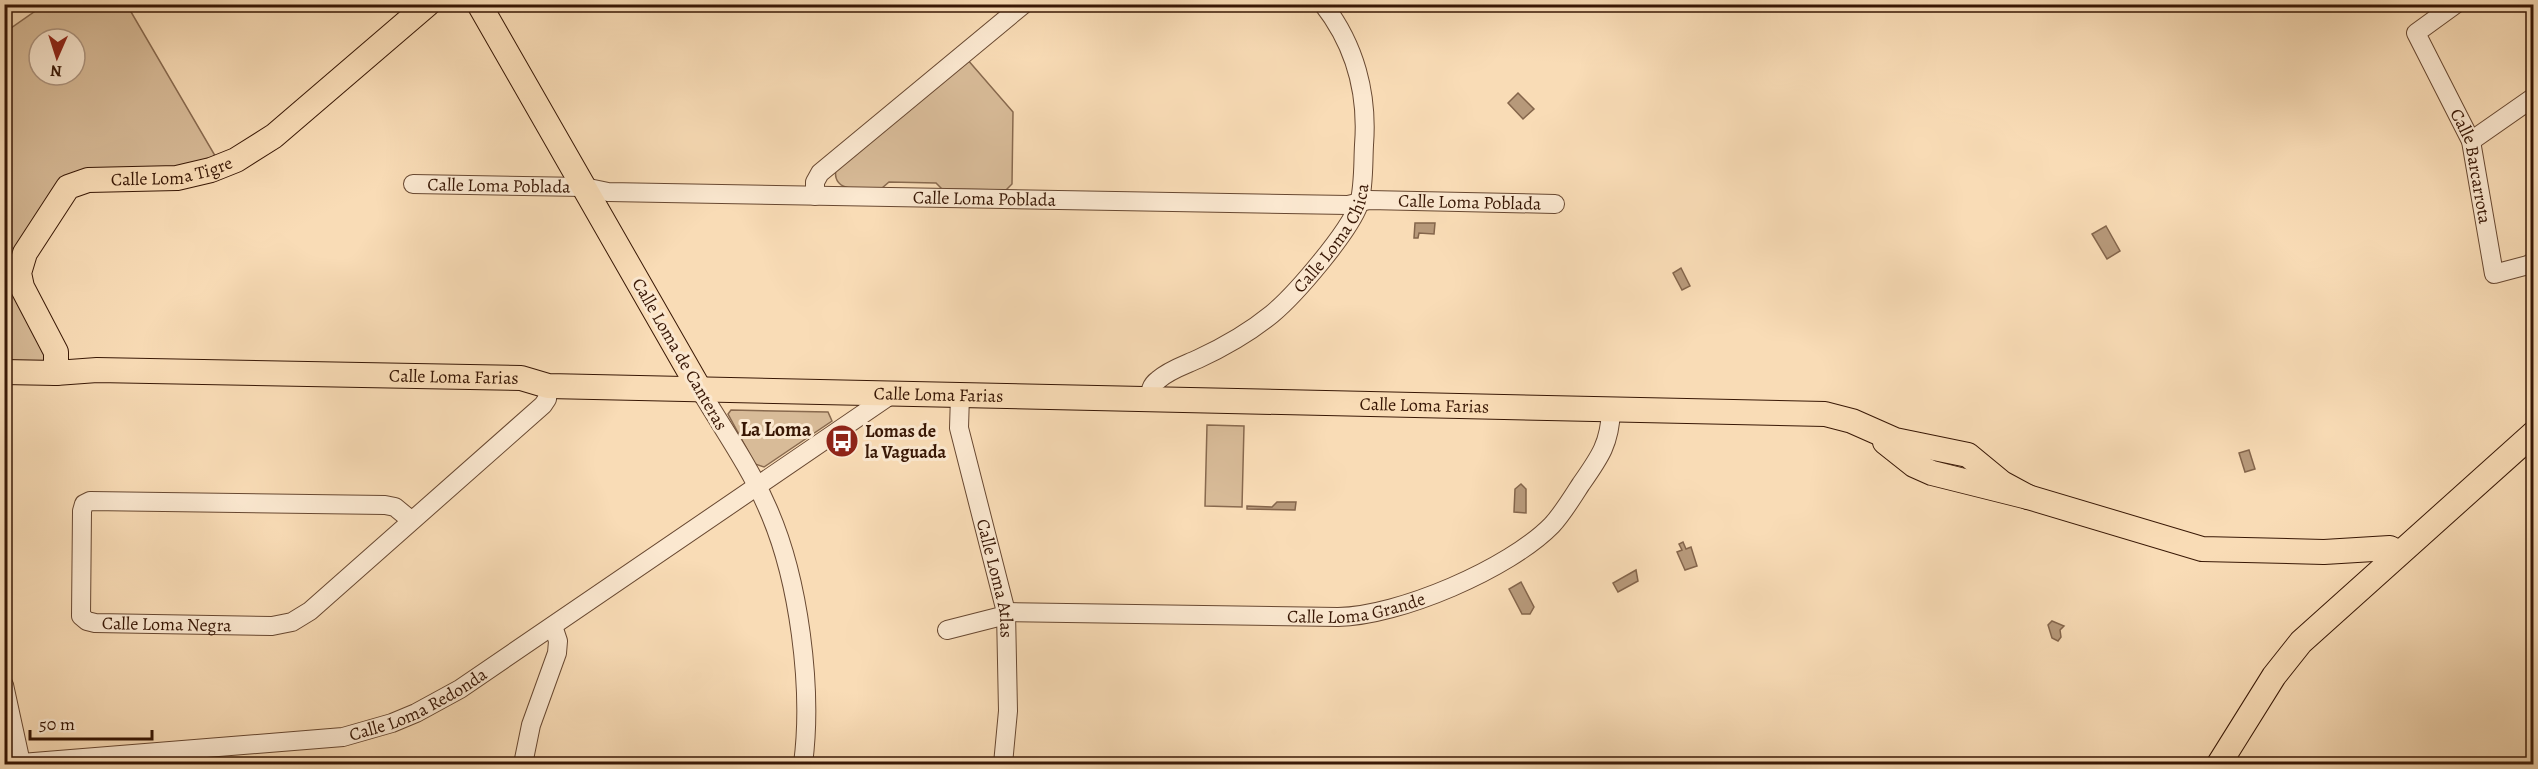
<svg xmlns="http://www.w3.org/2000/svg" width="2538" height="769" viewBox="0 0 2538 769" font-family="Alegreya,serif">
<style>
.green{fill:#d8bb98;stroke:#88694e;stroke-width:1.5;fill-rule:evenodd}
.water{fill:#b7997a;stroke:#84654b;stroke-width:1.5}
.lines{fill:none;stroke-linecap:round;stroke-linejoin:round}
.minor-casing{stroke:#684831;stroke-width:20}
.major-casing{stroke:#381705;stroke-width:26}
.minor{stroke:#fbe8d0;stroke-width:18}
.major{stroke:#f9dcb6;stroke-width:24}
.labels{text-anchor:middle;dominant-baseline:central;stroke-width:6;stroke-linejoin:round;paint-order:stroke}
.street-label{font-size:18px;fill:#381705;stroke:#fbe8d0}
.poi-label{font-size:18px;font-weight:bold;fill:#381705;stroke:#fbe8d0;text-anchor:start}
.neighbourhood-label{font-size:20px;font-weight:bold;fill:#381705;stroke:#fbe8d0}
</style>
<rect width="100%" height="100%" fill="#f9dcb6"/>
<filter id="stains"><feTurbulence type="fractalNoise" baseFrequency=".00333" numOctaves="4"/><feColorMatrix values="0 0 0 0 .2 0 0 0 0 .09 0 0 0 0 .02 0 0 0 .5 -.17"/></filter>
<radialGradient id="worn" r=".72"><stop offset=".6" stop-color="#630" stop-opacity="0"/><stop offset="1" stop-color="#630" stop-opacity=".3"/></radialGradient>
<!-- green -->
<g class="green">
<path d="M 44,5 L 127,5 L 217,159 L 208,165 L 88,174 L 19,250 L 48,357 L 43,362 L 5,362 L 4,33 ZM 39,39 L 75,39 L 75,75 L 39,75 Z"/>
<path d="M 967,59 L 1013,112 L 1012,184 L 1006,190 L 942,189 L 936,183 L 889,182 L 882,188 C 866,188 831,195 836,169 Z"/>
<path d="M 731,410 L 828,412 L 832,421 L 764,467 L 755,464 L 728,414 Z"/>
<path d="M 1207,425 L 1244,426 L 1242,507 L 1205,506 Z"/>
</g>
<!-- water -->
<g class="water">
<path d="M 1518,93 L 1534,109 L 1523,119 L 1508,103 Z"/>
<path d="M 1415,223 L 1435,223 L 1434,234 L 1419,233 L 1418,238 L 1414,238 Z"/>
<path d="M 2106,226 L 2120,251 L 2107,259 L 2092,234 Z"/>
<path d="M 1681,268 L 1690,286 L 1682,290 L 1673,273 Z"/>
<path d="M 2249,450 L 2255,469 L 2245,472 L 2239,453 Z"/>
<path d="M 1521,484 L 1526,489 L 1526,513 L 1514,512 L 1515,489 Z"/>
<path d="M 1277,502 L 1296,502 L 1295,510 L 1247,509 L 1247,506 L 1272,507 Z"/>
<path d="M 1683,542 L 1686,549 L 1691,547 L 1697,566 L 1685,570 L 1677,552 L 1682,550 L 1679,544 Z"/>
<path d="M 1636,570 L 1638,581 L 1618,592 L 1613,583 Z"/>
<path d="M 1521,582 L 1534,607 L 1530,614 L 1522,614 L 1509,589 Z"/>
<path d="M 2052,621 L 2064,626 L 2060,630 L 2061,637 L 2058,641 L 2052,638 L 2048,625 Z"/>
</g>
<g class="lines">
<!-- minor casing -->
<g class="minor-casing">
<g id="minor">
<path id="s1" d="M 2456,4 L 2416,33 L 2471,141 L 2494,274 L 2528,265 L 2534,261"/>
<path d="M 2471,141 L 2534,97"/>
<path id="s2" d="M 413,184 L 584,187 L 608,192 L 1348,205 L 1369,200 L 1555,204"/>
<path d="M 815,196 L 815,182 L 820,173 L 1024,4"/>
<path d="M 700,390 C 723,429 750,467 768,509 C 799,579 813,688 803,764"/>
<path id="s3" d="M 960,395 L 959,428 L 1006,612 L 1008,711 L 1003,764"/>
<path id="s4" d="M 1150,399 C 1150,391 1151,385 1158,380 C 1169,370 1185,365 1198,359 C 1224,347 1250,332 1272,314 C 1296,294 1349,232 1359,204 C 1364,186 1363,163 1364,145 C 1368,94 1355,45 1323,4"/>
<path id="s5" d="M 412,521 L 395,507 L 385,505 L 90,501 L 84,504 L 82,511 L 81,616 L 87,621 L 95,623 L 272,626 L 292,622 L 310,611 L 543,405 L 547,399 L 548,386"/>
<path id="s6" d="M 1006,612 L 1338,617 C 1399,616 1509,569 1552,525 C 1563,513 1572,498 1581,484 C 1600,457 1610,443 1611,410"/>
<path d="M 947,630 L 1006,615"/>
<path d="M 4,685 L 21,763"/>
<path id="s7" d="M 9,764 L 343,737 L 392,723 L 416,713 L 460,689 L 892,394"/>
<path d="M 523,764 L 531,725 L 557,653 L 558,641 L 553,626"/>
</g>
</g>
<!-- major casing -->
<g class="major-casing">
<g id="major">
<path d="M 479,4 L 700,390"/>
<path id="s8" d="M 4,372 L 56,373 L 97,370 L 521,378 L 548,386 L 1825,414 L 1852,421 L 1895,440 L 1968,455 L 2002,483 L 2028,497"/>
<path id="s9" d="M 56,373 L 56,352 L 22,287 L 19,273 L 25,253 L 68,187 L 88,180 L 177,178 L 211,170 L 236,160 L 274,136 L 428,4"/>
<path d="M 1885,442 L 1914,465 L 1932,473 L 2028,497 L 2202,549 L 2324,552 L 2390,548 L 2399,553"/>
<path d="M 2219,764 L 2274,676 L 2301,642 L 2534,433"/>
</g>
</g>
<!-- minor -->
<use href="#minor" class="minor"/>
<!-- major -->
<use href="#major" class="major"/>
</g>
<!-- icons -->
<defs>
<g id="bus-disc" transform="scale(1.725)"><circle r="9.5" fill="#8f2418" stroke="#fbe8d0"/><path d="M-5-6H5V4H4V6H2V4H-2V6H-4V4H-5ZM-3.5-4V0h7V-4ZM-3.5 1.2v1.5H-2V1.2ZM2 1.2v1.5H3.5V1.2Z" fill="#fff"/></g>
</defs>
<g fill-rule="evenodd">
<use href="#bus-disc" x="842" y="441"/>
</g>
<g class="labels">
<!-- street labels -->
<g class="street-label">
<text stroke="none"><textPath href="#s1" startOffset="195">Calle Barcarrota</textPath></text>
<text stroke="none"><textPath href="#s9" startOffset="314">Calle Loma Tigre</textPath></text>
<text stroke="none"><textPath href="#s2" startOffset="86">Calle Loma Poblada</textPath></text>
<text stroke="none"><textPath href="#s2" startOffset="572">Calle Loma Poblada</textPath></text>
<text stroke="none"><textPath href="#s2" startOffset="1058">Calle Loma Poblada</textPath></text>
<text stroke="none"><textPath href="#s4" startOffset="252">Calle Loma Chica</textPath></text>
<text transform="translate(680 354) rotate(60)">Calle Loma de Canteras</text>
<text stroke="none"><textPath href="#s8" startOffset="450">Calle Loma Farias</textPath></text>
<text stroke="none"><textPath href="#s8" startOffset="936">Calle Loma Farias</textPath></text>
<text stroke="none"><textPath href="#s8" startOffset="1422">Calle Loma Farias</textPath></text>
<text stroke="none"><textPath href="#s3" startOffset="188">Calle Loma Atlas</textPath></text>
<text stroke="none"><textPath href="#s6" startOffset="351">Calle Loma Grande</textPath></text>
<text stroke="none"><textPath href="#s5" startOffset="534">Calle Loma Negra</textPath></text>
<text stroke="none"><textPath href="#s7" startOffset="417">Calle Loma Redonda</textPath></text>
</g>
<!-- poi labels -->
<g class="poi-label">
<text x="865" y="431">Lomas de<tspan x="865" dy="21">la Vaguada</tspan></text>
</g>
<!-- neighbourhood labels -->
<g class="neighbourhood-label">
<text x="776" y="429">La Loma</text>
</g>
</g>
<!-- margin -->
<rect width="2538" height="769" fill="none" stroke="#f9dcb6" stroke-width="24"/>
<rect x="6" y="6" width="2526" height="757" fill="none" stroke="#381705" stroke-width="3"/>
<rect x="12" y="12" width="2514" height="745" fill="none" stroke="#381705" stroke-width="1.5"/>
<!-- north arrow -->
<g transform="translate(57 57) rotate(183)"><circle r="28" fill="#fbe8d0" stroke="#ad947f" stroke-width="1.5"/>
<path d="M0-4.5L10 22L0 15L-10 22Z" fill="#8f2418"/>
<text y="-9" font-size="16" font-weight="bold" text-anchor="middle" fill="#381705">N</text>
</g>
<!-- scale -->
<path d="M30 730v9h122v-9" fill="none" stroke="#381705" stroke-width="3"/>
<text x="39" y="730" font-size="18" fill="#381705" stroke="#fbe8d0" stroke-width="4.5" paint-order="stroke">50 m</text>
<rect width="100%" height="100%" filter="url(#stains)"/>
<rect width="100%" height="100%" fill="url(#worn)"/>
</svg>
